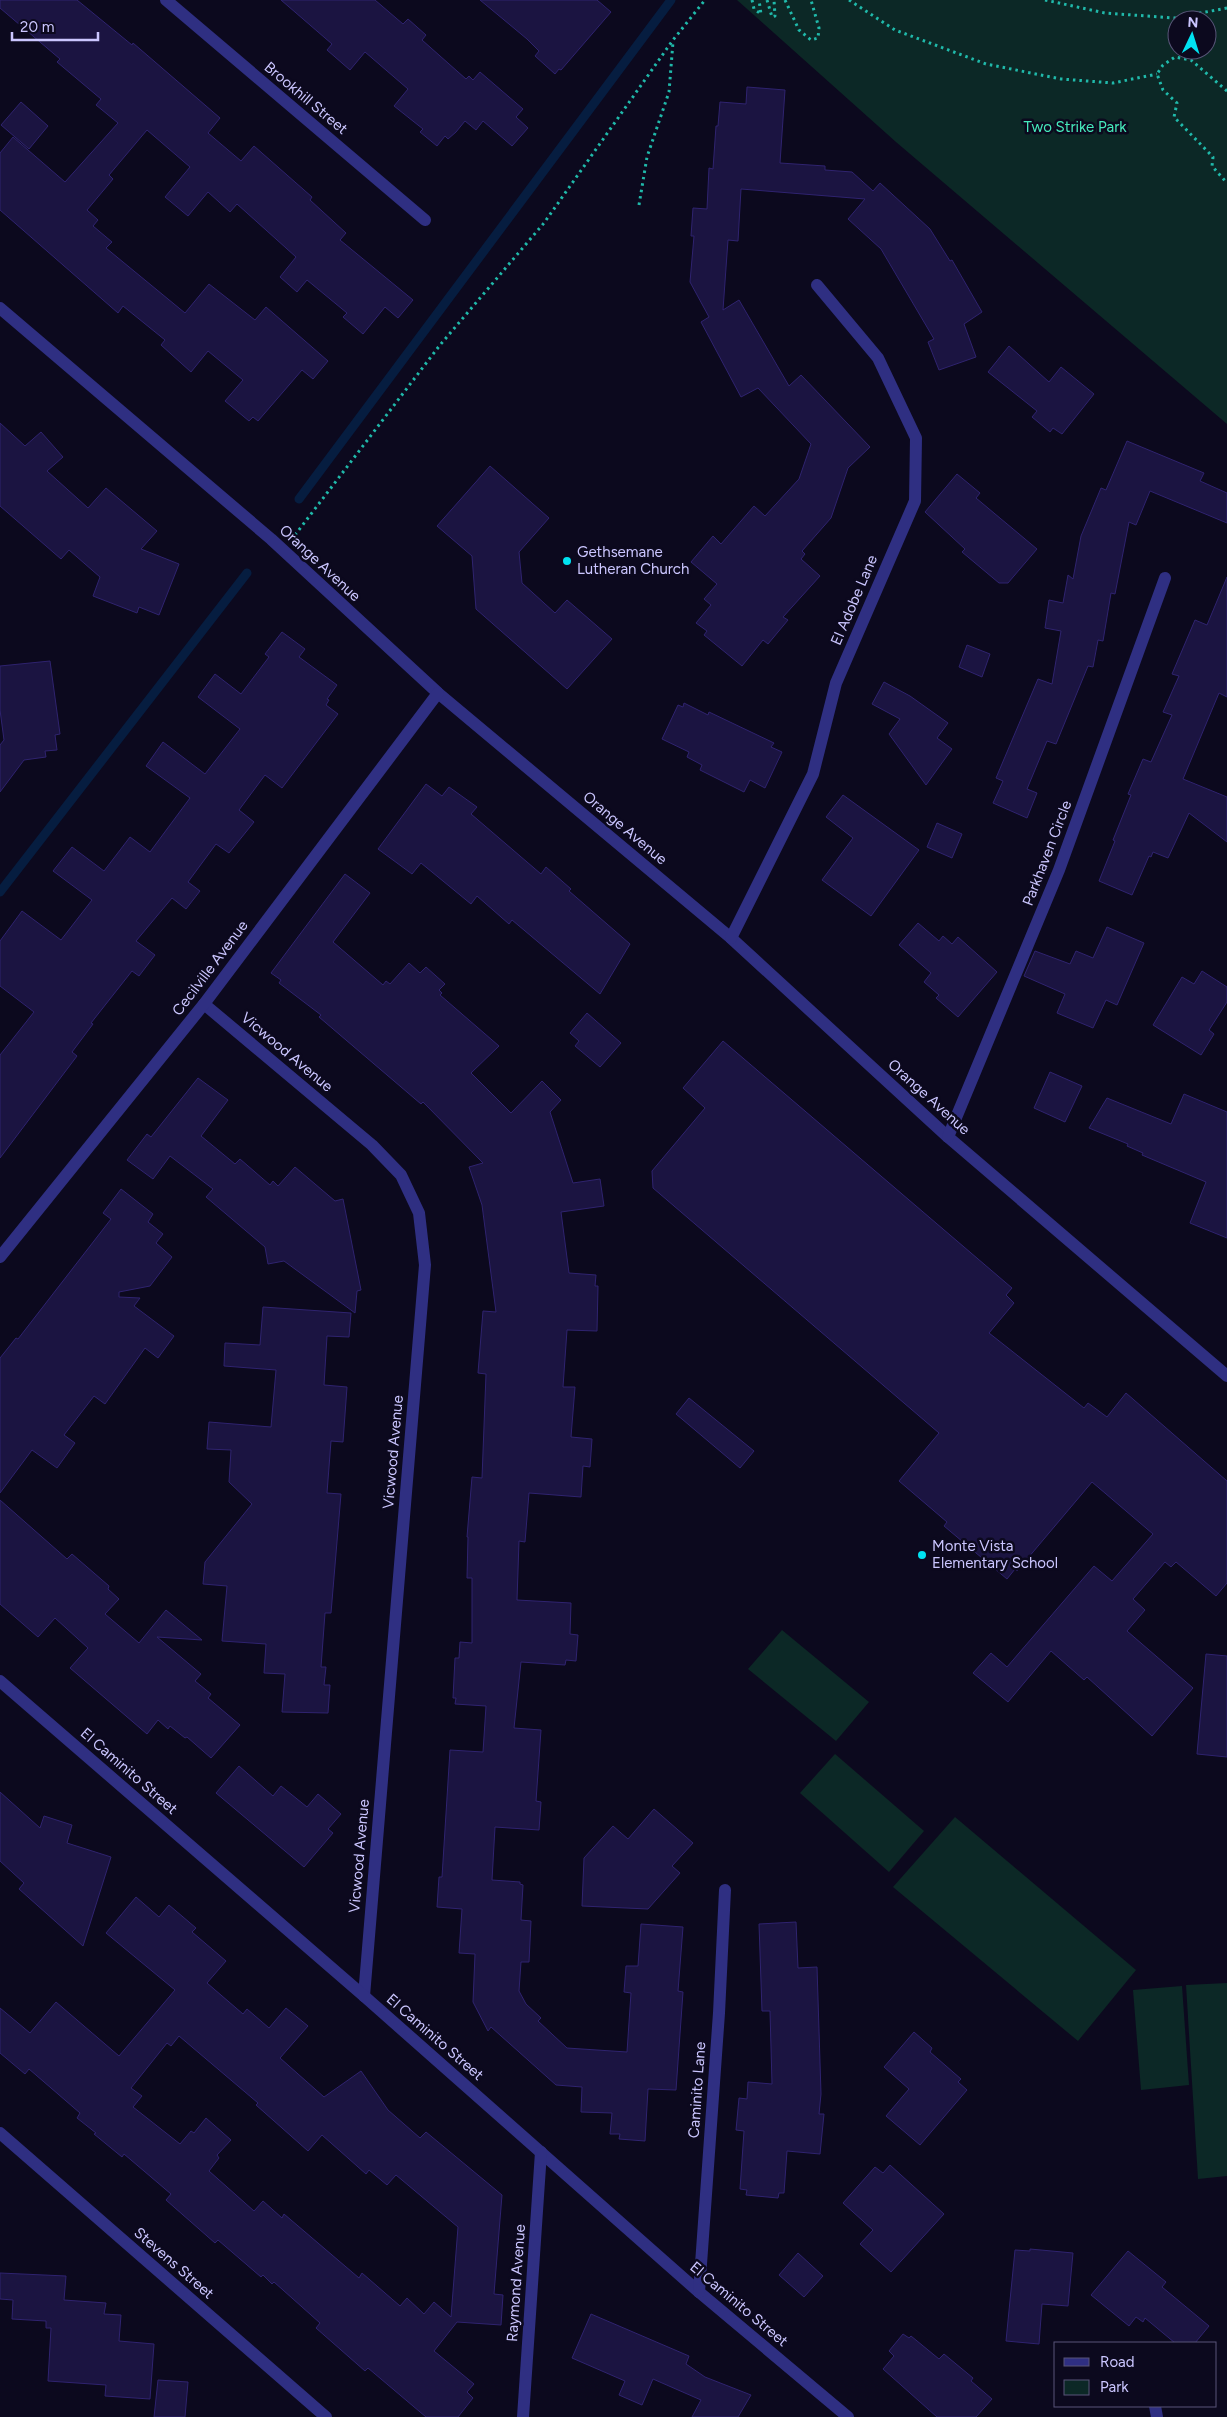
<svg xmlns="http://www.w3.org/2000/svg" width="1227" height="2417" viewBox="0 0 1227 2417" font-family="Figtree,sans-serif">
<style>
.green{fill:#0c2826;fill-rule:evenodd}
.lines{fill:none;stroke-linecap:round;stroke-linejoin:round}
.stream{stroke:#061d40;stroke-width:9}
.building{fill:#1b1441;stroke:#2f236f;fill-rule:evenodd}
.path{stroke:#20b9aa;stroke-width:3;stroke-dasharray:2.5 4;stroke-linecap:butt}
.lane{stroke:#2f2f82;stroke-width:12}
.street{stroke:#2f2f82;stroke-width:12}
.poi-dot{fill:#00e2f1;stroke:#0c091e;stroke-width:2}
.labels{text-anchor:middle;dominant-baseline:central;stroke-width:5;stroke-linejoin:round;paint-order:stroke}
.street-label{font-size:15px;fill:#cbc6ff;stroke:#0c091e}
.park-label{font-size:15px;fill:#46ebbc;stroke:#0c091e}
.poi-label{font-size:15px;fill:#cbc6ff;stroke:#0c091e;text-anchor:start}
</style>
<rect width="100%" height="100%" fill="#0c091e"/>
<!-- green -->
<g class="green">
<path d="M 737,0 L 1227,0 L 1227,424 L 896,142 ZM 1177,20 L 1207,20 L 1207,50 L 1177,50 Z"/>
<path d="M 782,1630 L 869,1702 L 836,1741 L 748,1669 Z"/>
<path d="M 835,1754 L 924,1831 L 889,1872 L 800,1793 Z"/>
<path d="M 955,1817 L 1136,1970 L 1078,2041 L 893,1887 Z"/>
<path d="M 1227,1983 L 1227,2176 L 1198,2179 L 1186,1985 Z"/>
<path d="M 1182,1986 L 1189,2085 L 1141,2090 L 1133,1990 Z"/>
</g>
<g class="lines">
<!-- stream -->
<g class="stream">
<path d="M 299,499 L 671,0"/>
<path d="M 0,892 L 247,573"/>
</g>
</g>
<!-- building -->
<g class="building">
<path d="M 0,0 L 77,0 L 132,45 L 133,43 L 220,118 L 208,133 L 241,161 L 254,146 L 312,197 L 310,200 L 346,233 L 340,240 L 413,300 L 398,318 L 385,307 L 363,334 L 343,317 L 347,313 L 307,280 L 297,292 L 280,277 L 296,257 L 237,204 L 230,212 L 208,192 L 188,216 L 165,197 L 190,167 L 147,130 L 109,175 L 113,179 L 87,210 L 98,220 L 93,226 L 112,242 L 106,248 L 185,313 L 209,284 L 255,320 L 266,307 L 328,361 L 313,379 L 302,370 L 258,421 L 253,417 L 249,421 L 225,401 L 243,380 L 208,351 L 191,372 L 161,345 L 165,340 L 123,306 L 118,313 L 0,210 L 0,153 L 13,137 L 65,182 L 118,123 L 96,105 L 101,99 L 57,62 L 60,59 L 0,8 Z"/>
<path d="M 281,0 L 375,0 L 403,24 L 408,19 L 426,35 L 422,40 L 466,79 L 469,76 L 473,80 L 480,72 L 523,109 L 516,117 L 528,128 L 512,146 L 483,121 L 476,130 L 465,121 L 456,132 L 448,139 L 445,136 L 437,146 L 420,132 L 423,129 L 394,106 L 408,89 L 365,52 L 350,70 L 327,50 L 332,44 Z"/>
<path d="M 480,0 L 597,0 L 611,12 L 561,70 L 559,69 L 555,74 L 535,56 L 539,51 L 527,39 Z"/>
<path d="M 747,87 L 785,90 L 780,163 L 825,166 L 825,170 L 852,172 L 873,191 L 880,183 L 930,229 L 950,261 L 952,260 L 982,312 L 964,324 L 976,357 L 939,370 L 928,342 L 934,339 L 881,249 L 848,219 L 865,199 L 741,189 L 738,241 L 728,240 L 723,310 L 739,300 L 789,386 L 801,375 L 870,447 L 848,468 L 831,518 L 802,551 L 805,554 L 801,559 L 820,576 L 783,617 L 788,620 L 768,644 L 763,640 L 742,666 L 704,635 L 707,631 L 696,623 L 711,605 L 704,599 L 717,584 L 691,562 L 713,536 L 721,544 L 754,506 L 765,516 L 799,479 L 811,444 L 758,388 L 741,397 L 701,322 L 709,317 L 690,282 L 694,236 L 691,236 L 693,208 L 707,209 L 709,168 L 713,169 L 716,126 L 718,126 L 720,102 L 746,104 Z"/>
<path d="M 21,102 L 48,126 L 29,149 L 1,125 Z"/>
<path d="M 1009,346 L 1049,382 L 1061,367 L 1094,394 L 1062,434 L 1053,428 L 1050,432 L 1032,417 L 1037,411 L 988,372 Z"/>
<path d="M 0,423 L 25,446 L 41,432 L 63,457 L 47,471 L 88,508 L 106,488 L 157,531 L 141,549 L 179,564 L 159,615 L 139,607 L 137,613 L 93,596 L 100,577 L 69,550 L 61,559 L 0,506 Z"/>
<path d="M 1127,441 L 1204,473 L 1200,481 L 1227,493 L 1227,523 L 1150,491 L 1136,525 L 1129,522 L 1115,594 L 1111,593 L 1103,641 L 1098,640 L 1093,667 L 1088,666 L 1056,744 L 1047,741 L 1027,789 L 1037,793 L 1027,818 L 993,803 L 1003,781 L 996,778 L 1038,679 L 1052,684 L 1061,631 L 1045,628 L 1049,600 L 1063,603 L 1068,575 L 1073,579 L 1081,536 L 1101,488 L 1106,490 Z"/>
<path d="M 490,466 L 549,518 L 519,552 L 522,583 L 555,613 L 567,600 L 612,639 L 567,689 L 476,609 L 472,556 L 437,526 Z"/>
<path d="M 957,474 L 980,493 L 976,498 L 1037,549 L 1008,583 L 999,583 L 962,552 L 965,549 L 925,512 Z"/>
<path d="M 1227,577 L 1227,697 L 1219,693 L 1183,779 L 1227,797 L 1227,842 L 1189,813 L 1168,858 L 1153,852 L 1151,857 L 1149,856 L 1132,895 L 1099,881 L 1115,841 L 1113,840 L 1131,795 L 1128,794 L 1143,759 L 1151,762 L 1172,715 L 1163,712 L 1179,676 L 1172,674 L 1195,620 L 1207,625 Z"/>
<path d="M 282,632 L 305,649 L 299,657 L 337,685 L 327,699 L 329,700 L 326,705 L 338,714 L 282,788 L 265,775 L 239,810 L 254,822 L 229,853 L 216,844 L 188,882 L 200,891 L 186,909 L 172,898 L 136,941 L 155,955 L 139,976 L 132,971 L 91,1023 L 93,1024 L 72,1052 L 77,1056 L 0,1158 L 0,1055 L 34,1012 L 0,986 L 0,941 L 22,911 L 61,940 L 92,900 L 53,871 L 72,847 L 104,871 L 130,837 L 150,852 L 190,798 L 146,766 L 163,742 L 205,774 L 240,729 L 198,697 L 215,674 L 241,694 L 269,657 L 265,654 Z"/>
<path d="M 967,645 L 990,654 L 982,677 L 959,667 Z"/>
<path d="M 50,661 L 60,734 L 55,735 L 57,750 L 45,751 L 46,757 L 24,760 L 0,792 L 0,745 L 4,740 L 0,710 L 0,666 Z"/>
<path d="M 884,682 L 910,696 L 948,723 L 937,738 L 952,749 L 926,785 L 889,734 L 900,719 L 872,704 Z"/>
<path d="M 684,703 L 708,715 L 709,712 L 774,743 L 771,747 L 782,752 L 765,788 L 750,780 L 744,792 L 700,770 L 702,765 L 687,757 L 689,752 L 662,739 L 678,705 L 683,707 Z"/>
<path d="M 426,784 L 442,796 L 449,787 L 477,807 L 471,814 L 541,874 L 546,867 L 571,889 L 569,891 L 630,944 L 600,994 L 512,920 L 509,924 L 477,896 L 471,904 L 421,863 L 412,874 L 378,849 Z"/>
<path d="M 843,795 L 919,850 L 871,916 L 822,880 L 853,838 L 826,817 Z"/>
<path d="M 937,823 L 962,834 L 952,858 L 927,847 Z"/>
<path d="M 345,874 L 370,893 L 333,942 L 383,985 L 386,981 L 390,984 L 409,963 L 420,973 L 426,967 L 445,984 L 439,990 L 442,993 L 440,995 L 499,1046 L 471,1073 L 511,1113 L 542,1081 L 561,1100 L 550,1112 L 573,1183 L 600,1179 L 604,1206 L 561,1212 L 569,1273 L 596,1275 L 595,1286 L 598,1286 L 597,1331 L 567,1330 L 563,1387 L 575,1387 L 571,1437 L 592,1439 L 590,1467 L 583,1466 L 581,1497 L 529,1493 L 525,1542 L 519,1541 L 517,1600 L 571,1603 L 570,1634 L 578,1635 L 576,1661 L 566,1660 L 565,1665 L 521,1662 L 514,1728 L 541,1730 L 536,1801 L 541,1802 L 539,1830 L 495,1827 L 492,1880 L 520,1882 L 520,1884 L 523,1885 L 521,1920 L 531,1921 L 529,1962 L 521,1962 L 519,1991 L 526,2004 L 541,2018 L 538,2021 L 567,2048 L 627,2052 L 631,1993 L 624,1992 L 626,1966 L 638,1966 L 641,1924 L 683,1927 L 678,1991 L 683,1992 L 676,2090 L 648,2089 L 645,2141 L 619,2139 L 620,2134 L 610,2134 L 612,2113 L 581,2112 L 582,2087 L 556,2085 L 491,2027 L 488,2031 L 473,2002 L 475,1954 L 459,1953 L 462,1909 L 437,1907 L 439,1877 L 442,1877 L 450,1750 L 483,1752 L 486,1706 L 455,1704 L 456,1698 L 453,1698 L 455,1658 L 459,1658 L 460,1642 L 472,1643 L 472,1578 L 467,1578 L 468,1537 L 467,1537 L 472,1477 L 482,1478 L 486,1374 L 478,1373 L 483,1311 L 496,1312 L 482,1205 L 469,1167 L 483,1163 L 423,1102 L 421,1104 L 319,1017 L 321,1015 L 279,983 L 281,980 L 271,973 Z"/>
<path d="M 918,923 L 939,941 L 943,936 L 952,944 L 958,937 L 997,972 L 958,1017 L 936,998 L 939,995 L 924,982 L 931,973 L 899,945 Z"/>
<path d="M 1107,927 L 1144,943 L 1117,1005 L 1106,1000 L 1093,1028 L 1057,1013 L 1065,994 L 1024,976 L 1035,951 L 1070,964 L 1076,951 L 1093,958 Z"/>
<path d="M 1202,971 L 1227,987 L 1227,1002 L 1209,1030 L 1214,1034 L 1201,1055 L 1153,1025 L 1182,977 L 1194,984 Z"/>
<path d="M 587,1013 L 621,1043 L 600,1067 L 575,1046 L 579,1041 L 570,1033 Z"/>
<path d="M 723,1041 L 1012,1288 L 1006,1295 L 1014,1303 L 989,1333 L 1084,1408 L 1088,1403 L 1107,1417 L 1126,1393 L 1227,1481 L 1227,1583 L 1216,1596 L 1176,1562 L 1171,1567 L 1165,1562 L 1133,1599 L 1145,1610 L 1127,1631 L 1193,1688 L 1152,1736 L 1087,1677 L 1084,1680 L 1051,1651 L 1008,1702 L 973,1673 L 991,1653 L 1007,1667 L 1094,1566 L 1112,1581 L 1153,1534 L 1092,1482 L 1017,1571 L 1015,1569 L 1007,1579 L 944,1526 L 947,1522 L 899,1481 L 939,1433 L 653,1188 L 652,1171 L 705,1108 L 683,1088 Z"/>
<path d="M 1050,1072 L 1082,1086 L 1065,1122 L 1034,1108 Z"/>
<path d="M 198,1078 L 228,1100 L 201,1136 L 235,1164 L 240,1159 L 270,1185 L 273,1181 L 278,1186 L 295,1167 L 335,1201 L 343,1199 L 361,1290 L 357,1291 L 355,1313 L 284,1261 L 268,1264 L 265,1247 L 206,1197 L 213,1189 L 170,1156 L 153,1179 L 127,1160 L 147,1134 L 151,1137 Z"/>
<path d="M 1184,1094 L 1227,1112 L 1227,1238 L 1190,1223 L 1206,1182 L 1142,1155 L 1143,1153 L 1127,1146 L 1128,1144 L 1089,1128 L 1107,1098 L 1171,1124 Z"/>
<path d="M 121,1189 L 153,1214 L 148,1222 L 163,1234 L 156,1243 L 172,1257 L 150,1286 L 119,1292 L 119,1297 L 140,1298 L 134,1306 L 174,1336 L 158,1358 L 145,1348 L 105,1404 L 94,1396 L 64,1435 L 75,1443 L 57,1468 L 32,1450 L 0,1493 L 0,1358 L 16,1338 L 18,1339 L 111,1219 L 103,1213 Z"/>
<path d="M 263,1307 L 351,1313 L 349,1337 L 327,1336 L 324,1385 L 347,1387 L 343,1442 L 331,1441 L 327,1493 L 341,1494 L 331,1613 L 325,1613 L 321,1667 L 326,1667 L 324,1685 L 330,1685 L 328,1713 L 282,1712 L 285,1674 L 264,1673 L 266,1644 L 222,1641 L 227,1586 L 203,1584 L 205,1562 L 252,1504 L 229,1482 L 231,1450 L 207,1449 L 209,1422 L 271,1427 L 276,1370 L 224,1366 L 225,1343 L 260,1345 Z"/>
<path d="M 689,1398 L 754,1451 L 740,1468 L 676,1414 Z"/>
<path d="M 0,1500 L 67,1559 L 72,1554 L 109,1586 L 108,1589 L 119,1599 L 105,1614 L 139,1643 L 166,1610 L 202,1640 L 157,1637 L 201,1674 L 195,1681 L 211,1694 L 208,1698 L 240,1725 L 211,1758 L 187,1737 L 185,1738 L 170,1726 L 168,1729 L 158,1720 L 147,1734 L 70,1668 L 88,1648 L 55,1618 L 38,1637 L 0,1604 Z"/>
<path d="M 1206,1654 L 1227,1656 L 1227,1757 L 1197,1754 Z"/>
<path d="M 239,1766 L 273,1796 L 281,1786 L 307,1807 L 318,1794 L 341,1814 L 328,1829 L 333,1833 L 304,1867 L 216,1793 Z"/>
<path d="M 0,1792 L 40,1828 L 44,1816 L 72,1825 L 67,1843 L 111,1857 L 83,1946 L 19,1889 L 24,1883 L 0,1861 Z"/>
<path d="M 654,1809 L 693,1843 L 672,1866 L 680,1873 L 648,1909 L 582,1906 L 584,1858 L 613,1826 L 628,1839 Z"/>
<path d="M 136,1897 L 159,1917 L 169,1905 L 196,1928 L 192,1932 L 226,1961 L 207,1983 L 243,2014 L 247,2009 L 269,2028 L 286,2008 L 308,2026 L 280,2058 L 324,2097 L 361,2071 L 388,2110 L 420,2138 L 426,2132 L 502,2195 L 494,2294 L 503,2295 L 501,2325 L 457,2322 L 434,2351 L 474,2384 L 467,2392 L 473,2398 L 458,2417 L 426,2417 L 368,2368 L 365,2371 L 316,2328 L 320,2323 L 274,2282 L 272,2284 L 263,2275 L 261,2277 L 218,2240 L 215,2243 L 166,2200 L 171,2194 L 124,2154 L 122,2157 L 94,2134 L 96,2133 L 77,2118 L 80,2113 L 29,2069 L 25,2074 L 0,2053 L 0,2008 L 30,2033 L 56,2002 L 119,2056 L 175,1990 L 106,1933 ZM 179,2036 L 258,2103 L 256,2105 L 308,2151 L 322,2135 L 366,2174 L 369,2170 L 387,2185 L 396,2175 L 458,2227 L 451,2317 L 434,2302 L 424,2314 L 407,2298 L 400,2306 L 362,2273 L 359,2278 L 284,2214 L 282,2218 L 263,2201 L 254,2211 L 209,2171 L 219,2158 L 217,2155 L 231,2140 L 206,2118 L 194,2133 L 191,2131 L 180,2144 L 133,2107 L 142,2096 L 131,2088 L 167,2043 L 171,2046 Z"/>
<path d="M 796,1922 L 798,1968 L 817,1967 L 821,2094 L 819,2114 L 824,2114 L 820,2154 L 787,2151 L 784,2193 L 779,2193 L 778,2198 L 746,2195 L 747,2190 L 740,2189 L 744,2131 L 736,2130 L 739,2098 L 747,2099 L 748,2082 L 772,2084 L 770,2011 L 762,2011 L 759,1924 Z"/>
<path d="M 914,2032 L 932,2048 L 930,2052 L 961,2079 L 958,2082 L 967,2090 L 920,2145 L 886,2116 L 909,2089 L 884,2067 Z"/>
<path d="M 890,2165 L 944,2214 L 891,2272 L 860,2244 L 873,2230 L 843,2203 L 875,2167 L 883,2173 Z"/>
<path d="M 1030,2249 L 1073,2253 L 1068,2306 L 1042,2304 L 1039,2344 L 1006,2341 L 1015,2250 L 1030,2251 Z"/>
<path d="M 1128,2251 L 1166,2282 L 1162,2287 L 1209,2326 L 1195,2343 L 1175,2343 L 1145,2318 L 1143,2322 L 1136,2317 L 1129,2326 L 1091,2295 Z"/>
<path d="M 798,2253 L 823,2276 L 804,2297 L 779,2275 Z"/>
<path d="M 0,2273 L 66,2276 L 64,2300 L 106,2303 L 104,2314 L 121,2315 L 119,2341 L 154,2344 L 150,2399 L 105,2396 L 106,2385 L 48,2381 L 51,2328 L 46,2328 L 46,2321 L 12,2319 L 13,2300 L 0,2299 Z"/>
<path d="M 591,2314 L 689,2356 L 686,2364 L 705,2377 L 751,2395 L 738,2417 L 692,2417 L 701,2400 L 653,2379 L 642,2405 L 619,2395 L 625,2381 L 572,2358 Z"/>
<path d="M 903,2334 L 909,2338 L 911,2336 L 939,2359 L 944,2354 L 973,2378 L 971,2381 L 992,2399 L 976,2417 L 937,2417 L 883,2369 L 894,2356 L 889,2351 Z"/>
<path d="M 158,2380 L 188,2382 L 185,2417 L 154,2417 Z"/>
</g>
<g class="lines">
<!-- path -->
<g class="path">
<path d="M 752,0 L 754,9 L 761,14 L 759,0"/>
<path d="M 767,0 L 772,17 L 775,16 L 774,0"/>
<path d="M 785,0 L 799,30 L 811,40 L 818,38 L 819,28 L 811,0"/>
<path d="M 849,0 L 895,30 L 986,64 L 1061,79 L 1113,83 L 1157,74"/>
<path d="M 1045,0 L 1105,13 L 1174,18 L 1227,8"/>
<path d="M 1227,91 L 1191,60 L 1175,57 L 1163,65 L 1157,74 L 1163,90 L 1177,103 L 1174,117 L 1213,157 L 1212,166 L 1227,183"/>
<path d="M 639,205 L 647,157 L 669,92 L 673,42"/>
<path d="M 295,535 L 440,345 L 544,223 L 673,40 L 705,0"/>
</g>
<!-- lane -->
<path class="lane" d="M 1155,2406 L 1157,2417"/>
<!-- street -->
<g class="street">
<path d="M 166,0 L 425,220"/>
<path d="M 0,308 L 271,539 L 438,693 L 731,938 L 948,1137 L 1227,1376"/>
<path d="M 731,938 L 813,774 L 836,683 L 915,501 L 916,438 L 878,358 L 817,285"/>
<path d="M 204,1004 L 372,1145 L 401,1175 L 419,1213 L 425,1265 L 364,1996"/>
<path d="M 948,1137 L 1059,870 L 1165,578"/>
<path d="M 0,1257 L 204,1004 L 438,693"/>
<path d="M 0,1681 L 364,1996 L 699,2292 L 848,2417"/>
<path d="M 0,2133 L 326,2417"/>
<path d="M 699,2292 L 719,2013 L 725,1890"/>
<path d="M 523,2417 L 541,2152"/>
</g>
</g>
<!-- markers -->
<g class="poi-dot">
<circle cx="567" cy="561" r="5"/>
<circle cx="922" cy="1555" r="5"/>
</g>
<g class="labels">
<!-- street labels -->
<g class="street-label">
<text transform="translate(306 98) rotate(40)">Brookhill Street</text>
<text transform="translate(320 563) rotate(43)">Orange Avenue</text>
<text transform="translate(854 600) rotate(-67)">El Adobe Lane</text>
<text transform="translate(625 828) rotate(40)">Orange Avenue</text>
<text transform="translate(1047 853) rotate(-69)">Parkhaven Circle</text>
<text transform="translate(210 968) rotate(-53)">Cecilville Avenue</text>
<text transform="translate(287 1052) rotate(40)">Vicwood Avenue</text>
<text transform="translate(929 1097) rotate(42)">Orange Avenue</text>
<text transform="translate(393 1452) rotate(-85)">Vicwood Avenue</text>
<text transform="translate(129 1771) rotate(41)">El Caminito Street</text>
<text transform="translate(359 1856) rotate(-85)">Vicwood Avenue</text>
<text transform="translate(435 2037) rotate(41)">El Caminito Street</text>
<text transform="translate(697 2090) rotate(-86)">Caminito Lane</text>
<text transform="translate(174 2263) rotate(41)">Stevens Street</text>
<text transform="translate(516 2283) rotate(-86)">Raymond Avenue</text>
<text transform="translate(739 2304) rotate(40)">El Caminito Street</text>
</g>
<!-- park labels -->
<g class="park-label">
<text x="1075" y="127">Two Strike Park</text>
</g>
<!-- poi labels -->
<g class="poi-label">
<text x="577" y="552">Gethsemane<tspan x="577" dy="17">Lutheran Church</tspan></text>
<text x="932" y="1546">Monte Vista<tspan x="932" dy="17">Elementary School</tspan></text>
</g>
</g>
<!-- legend -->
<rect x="1054" y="2342" width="162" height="65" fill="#0c091e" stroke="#585578"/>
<rect x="1064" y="2358" width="25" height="8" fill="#2f2f82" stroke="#585578"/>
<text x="1100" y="2367" font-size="15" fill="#cbc6ff">Road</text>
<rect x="1064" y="2380" width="25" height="15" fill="#0c2826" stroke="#585578"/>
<text x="1100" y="2392" font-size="15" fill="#cbc6ff">Park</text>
<!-- north arrow -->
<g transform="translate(1192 35) rotate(4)"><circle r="24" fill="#0c091e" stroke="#585578"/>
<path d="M0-4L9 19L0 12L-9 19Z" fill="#00e2f1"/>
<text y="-8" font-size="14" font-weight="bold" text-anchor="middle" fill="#cbc6ff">N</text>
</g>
<!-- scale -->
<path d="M12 32v8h86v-8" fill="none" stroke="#cbc6ff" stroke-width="2.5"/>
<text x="20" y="32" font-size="15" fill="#cbc6ff" stroke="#0c091e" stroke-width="4" paint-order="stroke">20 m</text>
</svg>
